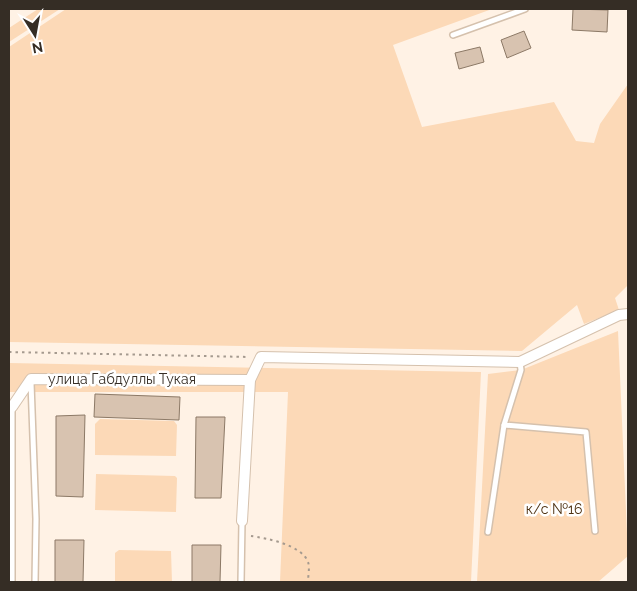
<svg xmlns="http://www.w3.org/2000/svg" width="637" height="591" viewBox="0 0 637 591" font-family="Raleway,sans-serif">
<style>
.green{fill:#fcd9b7}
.building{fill:#d8c3b0;stroke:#8c7966}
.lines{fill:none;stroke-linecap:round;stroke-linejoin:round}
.service-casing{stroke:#d5c1ad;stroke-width:8}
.minor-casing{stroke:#d5c1ad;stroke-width:12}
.path{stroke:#a59a8f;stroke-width:2;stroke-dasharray:2.5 4;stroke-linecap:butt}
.service{stroke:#fff;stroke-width:5}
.minor{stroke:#fff;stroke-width:10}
.labels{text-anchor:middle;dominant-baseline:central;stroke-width:5;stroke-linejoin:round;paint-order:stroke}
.street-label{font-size:14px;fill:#352d25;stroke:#fff}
.park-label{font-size:14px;fill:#4c3010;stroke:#fff}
</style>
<rect width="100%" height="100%" fill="#fff2e5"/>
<!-- green -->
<g class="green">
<path d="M 38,9 L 60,9 L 9,42 L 9,28 Z"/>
<path d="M 66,9 L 492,9 L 393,45 L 422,127 L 554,102 L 576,141 L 594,143 L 600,124 L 628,84 L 628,62 L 628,285 L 615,298 L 619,310 L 584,324 L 577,305 L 522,351 L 9,342 L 9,47 Z"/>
<path d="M 618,331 L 628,556 L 598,582 L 477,582 L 488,374 L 521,370 Z"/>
<path d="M 9,363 L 481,372 L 471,582 L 280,582 L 288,392 L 9,392 Z"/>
<path d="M 100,419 L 174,421 L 177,425 L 176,456 L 95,455 L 95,424 Z"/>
<path d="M 96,474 L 175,476 L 177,478 L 176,512 L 95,510 Z"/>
<path d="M 119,550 L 171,551 L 172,582 L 115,582 L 115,553 Z"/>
</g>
<!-- building -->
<g class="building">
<path d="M 573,9 L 608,10 L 607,32 L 572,30 Z"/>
<path d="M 524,31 L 531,48 L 507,58 L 501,40 Z"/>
<path d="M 480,47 L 484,62 L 459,69 L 455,53 Z"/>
<path d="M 95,394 L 180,397 L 179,420 L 94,417 Z"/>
<path d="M 85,415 L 83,497 L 56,496 L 56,416 Z"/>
<path d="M 196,417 L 225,417 L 221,498 L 195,498 Z"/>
<path d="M 55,540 L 84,540 L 83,582 L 55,582 Z"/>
<path d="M 192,545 L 221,545 L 220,582 L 192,582 Z"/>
</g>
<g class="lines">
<!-- service casing -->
<g class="service-casing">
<g id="service">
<path d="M 453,35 L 525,9"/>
<path d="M 520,362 L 521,370 L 504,425 L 586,432 L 595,531"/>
<path d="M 31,383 L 36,519 L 35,582"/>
<path d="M 488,532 L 504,425"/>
<path d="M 12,582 L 12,407"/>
<path d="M 241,582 L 242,521"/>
</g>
</g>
<!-- minor casing -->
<g class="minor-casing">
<g id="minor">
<path d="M 9,407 L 12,407 L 31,379 L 250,380"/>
<path d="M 242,521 L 250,380 L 261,357 L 520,362 L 619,315 L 628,314"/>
</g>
</g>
<!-- path -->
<g class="path">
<path d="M 9,352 L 249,357"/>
<path d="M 251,536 C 266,538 302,545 308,562 C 310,567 308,576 308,582"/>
</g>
<!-- service -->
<use href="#service" class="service"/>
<!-- minor -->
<use href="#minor" class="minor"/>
</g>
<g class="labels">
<!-- street labels -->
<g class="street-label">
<text x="122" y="379">улица Габдуллы Тукая</text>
</g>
<!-- park labels -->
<g class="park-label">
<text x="554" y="509">к/с №16</text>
</g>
</g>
<!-- border -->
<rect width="637" height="591" fill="none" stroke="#352d25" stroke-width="20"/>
<!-- north arrow -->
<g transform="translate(35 35) rotate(169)" stroke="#ffffff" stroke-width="4" paint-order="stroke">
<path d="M0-4L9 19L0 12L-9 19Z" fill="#352d25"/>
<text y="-8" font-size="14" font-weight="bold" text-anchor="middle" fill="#352d25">N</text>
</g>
</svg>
